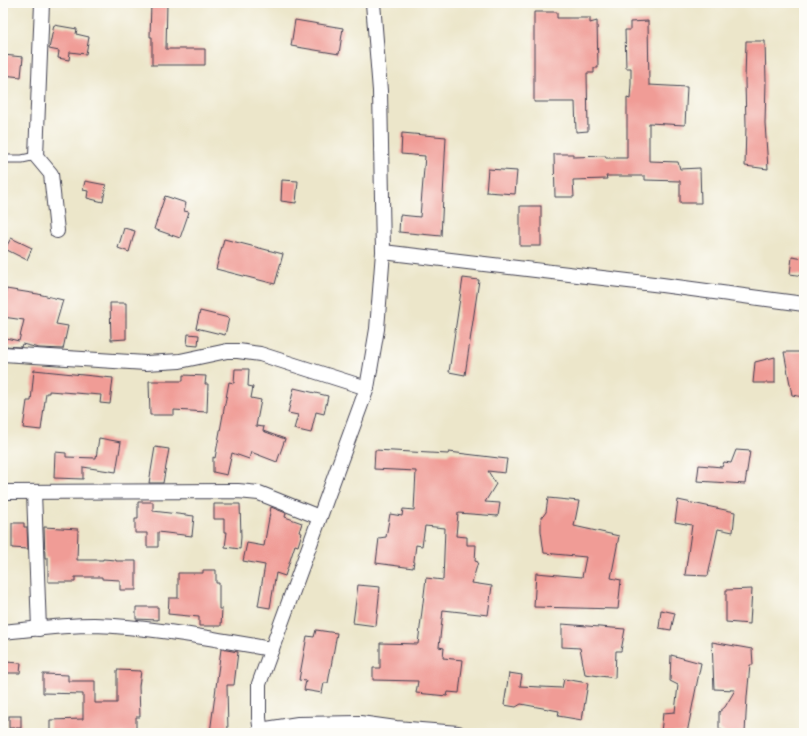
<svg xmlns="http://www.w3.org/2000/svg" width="807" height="736" viewBox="0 0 807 736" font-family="'EB Garamond',serif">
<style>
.building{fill:#f09c96}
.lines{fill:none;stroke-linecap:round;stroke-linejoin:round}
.lane-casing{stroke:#403f50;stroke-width:9}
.street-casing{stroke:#403f50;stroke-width:16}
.lane{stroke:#fff;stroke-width:7}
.street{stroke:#fff;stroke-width:14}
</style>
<rect width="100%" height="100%" fill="#fdfcf7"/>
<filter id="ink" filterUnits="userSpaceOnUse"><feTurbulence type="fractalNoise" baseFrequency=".025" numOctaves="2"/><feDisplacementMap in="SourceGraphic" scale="8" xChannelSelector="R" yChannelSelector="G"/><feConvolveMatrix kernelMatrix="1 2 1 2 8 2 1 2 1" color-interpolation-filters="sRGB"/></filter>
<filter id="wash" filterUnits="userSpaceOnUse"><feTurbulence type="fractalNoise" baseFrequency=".012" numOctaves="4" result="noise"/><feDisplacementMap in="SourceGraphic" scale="16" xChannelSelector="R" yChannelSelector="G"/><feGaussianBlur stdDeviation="0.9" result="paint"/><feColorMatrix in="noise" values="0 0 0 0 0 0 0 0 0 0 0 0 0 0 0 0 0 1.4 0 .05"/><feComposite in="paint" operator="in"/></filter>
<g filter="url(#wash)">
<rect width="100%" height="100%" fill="#ece6ca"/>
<g id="blocks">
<!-- building -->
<g class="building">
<path d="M 151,3 L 167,3 L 166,49 L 205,49 L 205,65 L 152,65 L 152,37 L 150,37 Z"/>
<path d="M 534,12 L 557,12 L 557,18 L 590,18 L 590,23 L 597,21 L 598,68 L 594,68 L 594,73 L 587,73 L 588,131 L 576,132 L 575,102 L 534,102 Z"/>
<path d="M 295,20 L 343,28 L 339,54 L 291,46 Z"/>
<path d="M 648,21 L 649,85 L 687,87 L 685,125 L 649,123 L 649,161 L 678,162 L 680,169 L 700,168 L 701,203 L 680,203 L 680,181 L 645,180 L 645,176 L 606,176 L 607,179 L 573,180 L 574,197 L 555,197 L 554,154 L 573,154 L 573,157 L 606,156 L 606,158 L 627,158 L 627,98 L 630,99 L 631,84 L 631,68 L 626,68 L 625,30 L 630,30 L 630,22 Z"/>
<path d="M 54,25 L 77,29 L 76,34 L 89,37 L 86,54 L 70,52 L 69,60 L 58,58 L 59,51 L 49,49 Z"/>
<path d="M 746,41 L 765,41 L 766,81 L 765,123 L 768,169 L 745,166 L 746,125 L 745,81 Z"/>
<path d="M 3,55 L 23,57 L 21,77 L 3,75 Z"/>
<path d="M 402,133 L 446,137 L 441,236 L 399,232 L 400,215 L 420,217 L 425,156 L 401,154 Z"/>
<path d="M 488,169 L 517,171 L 515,194 L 486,192 Z"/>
<path d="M 282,180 L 298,181 L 296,203 L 281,201 Z"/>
<path d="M 85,181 L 106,185 L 103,202 L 87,198 L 88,191 L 83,190 Z"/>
<path d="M 165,196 L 186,203 L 184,211 L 189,212 L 180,238 L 154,229 Z"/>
<rect x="520" y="206" width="21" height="40"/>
<path d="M 124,228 L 135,231 L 129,252 L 118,248 Z"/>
<path d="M 11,238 L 32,248 L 27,260 L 5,249 Z"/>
<path d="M 224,239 L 283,254 L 275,284 L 216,269 Z"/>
<path d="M 792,257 L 804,259 L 804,276 L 790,274 Z"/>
<path d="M 463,278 L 479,280 L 465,375 L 449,372 Z"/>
<path d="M 6,289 L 38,294 L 63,300 L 56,324 L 68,326 L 63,349 L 39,348 L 22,344 L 21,347 L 4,346 L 6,338 L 19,341 L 24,320 L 3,317 Z"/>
<path d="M 110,303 L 126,303 L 126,339 L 111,340 Z"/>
<path d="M 200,311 L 229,318 L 225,335 L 196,328 Z"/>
<path d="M 188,334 L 199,335 L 198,346 L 187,345 Z"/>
<path d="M 784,352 L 804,352 L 804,397 L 792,395 Z"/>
<path d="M 775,357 L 775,383 L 753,383 L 755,362 Z"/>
<path d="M 235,369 L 249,369 L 248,386 L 253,387 L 251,398 L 261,400 L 256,426 L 264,427 L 263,431 L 285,439 L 277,462 L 251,452 L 249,459 L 232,453 L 227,475 L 213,472 L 213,457 L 215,458 L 229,382 L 234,383 Z"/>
<path d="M 34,370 L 113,378 L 110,404 L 100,403 L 101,395 L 49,391 L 49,393 L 46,393 L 41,430 L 23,428 L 27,401 L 31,401 Z"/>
<path d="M 183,375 L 206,376 L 205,384 L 208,384 L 207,412 L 174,410 L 174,415 L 150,415 L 149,381 L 183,381 Z"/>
<path d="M 294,388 L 328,396 L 324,414 L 316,412 L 311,433 L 294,429 L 298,415 L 288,413 Z"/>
<path d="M 99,438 L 121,442 L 116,472 L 83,467 L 83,479 L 54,478 L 55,452 L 66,453 L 66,457 L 96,458 Z"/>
<path d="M 155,447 L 169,449 L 163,483 L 149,483 Z"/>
<path d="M 375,450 L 448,454 L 449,452 L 507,459 L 505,473 L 488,471 L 496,484 L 485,502 L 500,503 L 498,516 L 458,513 L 456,536 L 467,537 L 467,545 L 476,545 L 475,561 L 478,562 L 472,583 L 492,586 L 488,615 L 443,610 L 439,647 L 444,648 L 443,658 L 463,660 L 459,693 L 448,692 L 447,696 L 416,693 L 418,681 L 373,680 L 373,668 L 380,668 L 380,643 L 418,644 L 426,578 L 443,580 L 445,528 L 425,526 L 422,546 L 416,545 L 413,568 L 376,563 L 379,538 L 386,537 L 390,514 L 402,516 L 403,509 L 414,510 L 416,471 L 374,469 Z"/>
<path d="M 736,450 L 750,451 L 745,484 L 697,481 L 699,465 L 722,467 L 724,462 L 731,463 Z"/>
<path d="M 548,498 L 579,501 L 574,526 L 619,536 L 611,578 L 621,580 L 618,609 L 534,607 L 536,573 L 582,577 L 586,557 L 544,553 L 541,531 L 541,519 L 546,512 Z"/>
<path d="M 678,500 L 735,512 L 733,532 L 718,529 L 708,576 L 685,575 L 692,525 L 675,522 Z"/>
<path d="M 138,502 L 153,502 L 153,511 L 194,516 L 192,536 L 158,532 L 158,547 L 147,547 L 147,533 L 135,533 L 135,519 L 138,519 Z"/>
<path d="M 214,504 L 240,504 L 241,537 L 240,549 L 225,547 L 227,532 L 224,532 L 224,519 L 214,519 Z"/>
<path d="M 271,507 L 286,513 L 285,517 L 302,523 L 299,532 L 302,533 L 298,546 L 295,545 L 285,576 L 276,573 L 270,608 L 258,606 L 265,565 L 243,561 L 247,543 L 264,546 Z"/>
<path d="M 12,523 L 24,523 L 24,527 L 27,527 L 28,549 L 12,548 Z"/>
<path d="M 44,527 L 78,529 L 77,560 L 103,560 L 103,559 L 116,560 L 116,561 L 136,561 L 136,590 L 120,590 L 120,580 L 102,579 L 102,577 L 75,577 L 75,582 L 48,582 L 48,558 L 45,558 Z"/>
<path d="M 203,570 L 216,570 L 216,583 L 219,583 L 219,609 L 222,609 L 221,626 L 199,626 L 199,617 L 168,614 L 169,598 L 178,598 L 178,573 L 203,573 Z"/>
<path d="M 358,585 L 380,587 L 376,626 L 353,623 Z"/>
<path d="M 752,589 L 750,624 L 726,622 L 726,590 Z"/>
<path d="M 136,607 L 158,607 L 158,620 L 136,619 Z"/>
<path d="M 661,610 L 675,613 L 671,630 L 659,628 Z"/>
<path d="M 562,624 L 625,629 L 621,651 L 616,651 L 615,678 L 585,674 L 580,648 L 562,647 Z"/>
<path d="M 316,630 L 337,633 L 328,683 L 324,683 L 322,693 L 304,690 L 306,681 L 299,680 L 307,636 L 314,637 Z"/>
<path d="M 712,642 L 752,649 L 753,665 L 750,665 L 747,697 L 745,733 L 725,733 L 719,728 L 719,712 L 725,707 L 735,690 L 714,689 Z"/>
<path d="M 221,649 L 238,652 L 234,685 L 227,685 L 228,733 L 210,733 Z"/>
<path d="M 671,655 L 701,663 L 687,733 L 661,733 L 663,713 L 675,712 L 678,685 L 670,681 Z"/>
<path d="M 5,662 L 21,663 L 20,673 L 5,673 Z"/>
<path d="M 117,670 L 141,671 L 139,686 L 140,717 L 136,717 L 136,733 L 50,733 L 50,720 L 83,719 L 83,694 L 43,693 L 43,674 L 68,675 L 68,681 L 95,681 L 95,703 L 117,703 Z"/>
<path d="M 509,673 L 522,675 L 520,686 L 562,688 L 564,679 L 588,683 L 582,720 L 558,716 L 559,711 L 521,704 L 516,707 L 504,705 Z"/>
<rect x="9" y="716" width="12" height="12"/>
</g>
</g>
</g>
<g filter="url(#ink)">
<use href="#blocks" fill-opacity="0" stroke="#403f50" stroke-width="1"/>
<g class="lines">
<!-- lane casing -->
<g class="lane-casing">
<path id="lane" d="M 3,159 L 22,159 L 36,156"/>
</g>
<!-- street casing -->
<g class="street-casing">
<g id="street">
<path d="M 42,3 L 36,156 L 51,174 L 57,231"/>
<path d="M 383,252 L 662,285 L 804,304"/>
<path d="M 3,354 L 146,363 L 180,361 L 227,351 L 238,351 L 260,354 L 367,388"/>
<path d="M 3,492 L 238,491 L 259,493 L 319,517"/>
<path d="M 34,492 L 39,629"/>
<path d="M 3,632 C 33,629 64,625 94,625 C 154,627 213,639 272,649"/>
<path d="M 260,730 L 298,724 L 360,723 L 396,728 L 458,733"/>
<path d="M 261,733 L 259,718 L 259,684 L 367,388 L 377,329 L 383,252 L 380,91 L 373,3"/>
</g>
</g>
<!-- lane -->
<use href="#lane" class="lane"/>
<!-- street -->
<use href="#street" class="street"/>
</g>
</g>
<!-- margin -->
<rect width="807" height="736" fill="none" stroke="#fdfcf7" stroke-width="16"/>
</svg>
